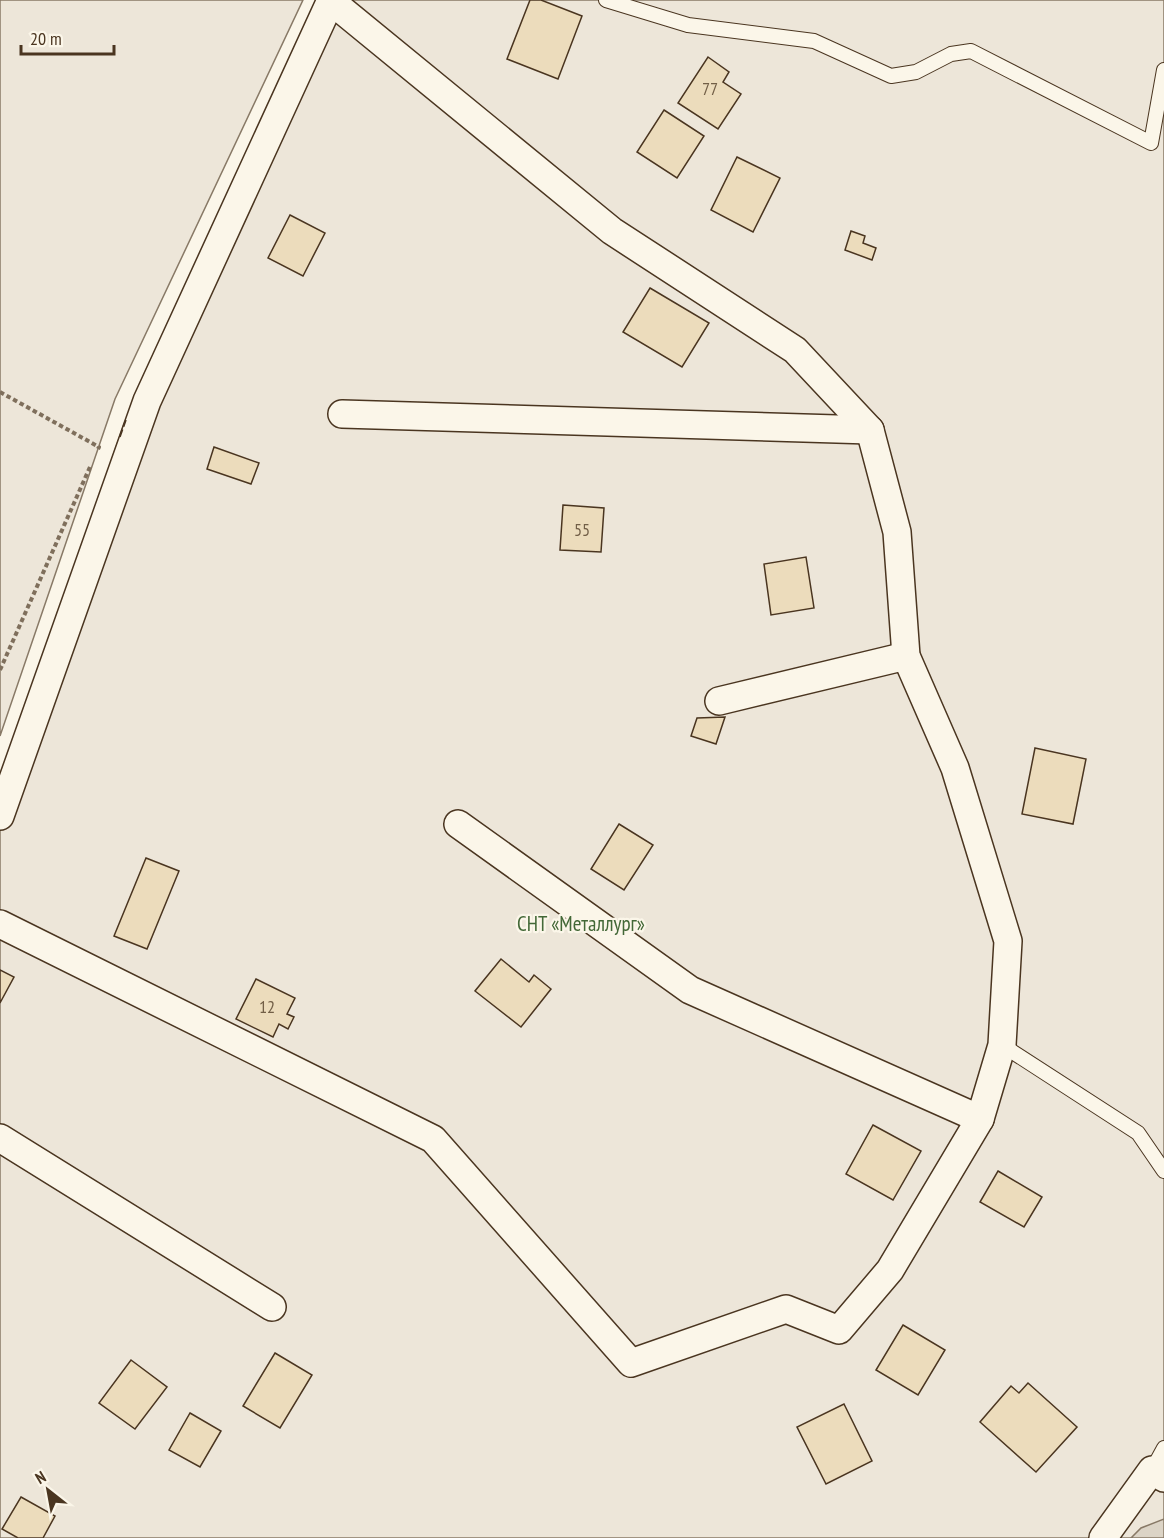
<svg xmlns="http://www.w3.org/2000/svg" width="1164" height="1538" viewBox="0 0 1164 1538" font-family="'PT Sans Narrow',sans-serif">
<style>
.green{fill:#ede6d9;stroke:#887966;stroke-width:1.5}
.water{fill:#dcd4c6;stroke:#887966;stroke-width:1.5}
.building{fill:#ecdcbc;stroke:#4a3520;stroke-width:1.5}
.lines{fill:none;stroke-linecap:round;stroke-linejoin:round}
.service-casing{stroke:#4a3520;stroke-width:16}
.minor-casing{stroke:#4a3520;stroke-width:30}
.path{stroke:#7f6f5c;stroke-width:4;stroke-dasharray:4.5 3;stroke-linecap:butt}
.service{stroke:#fbf6e9;stroke-width:14}
.minor{stroke:#fbf6e9;stroke-width:27}
.fence{stroke:#4a3520;stroke-width:1.5;stroke-dasharray:8 3;stroke-linecap:butt}
.labels{text-anchor:middle;dominant-baseline:central;stroke-width:4.5;stroke-linejoin:round;paint-order:stroke}
.number-label{font-size:18px;fill:#725f47}
.park-label{font-size:21px;fill:#436837;stroke:#fbf6e9}
</style>
<rect width="100%" height="100%" fill="#fbf6e9"/>
<!-- green -->
<g class="green">
<path d="M 0,0 L 303,0 L 115,399 L 0,736 Z"/>
<path d="M 321,0 L 1164,0 L 1164,1538 L 0,1538 L 0,786 L 124,424 Z"/>
</g>
<!-- water -->
<path class="water" d="M 1164,1519 L 1164,1538 L 1131,1538 L 1141,1528 Z"/>
<!-- building -->
<g class="building">
<path d="M 530,0 L 541,0 L 582,16 L 558,79 L 507,59 Z"/>
<path d="M 708,57 L 729,72 L 723,82 L 741,94 L 718,129 L 678,103 Z"/>
<path d="M 664,110 L 704,136 L 677,178 L 637,152 Z"/>
<path d="M 737,157 L 780,178 L 753,232 L 711,210 Z"/>
<path d="M 290,215 L 325,233 L 303,276 L 268,258 Z"/>
<path d="M 851,231 L 865,236 L 863,243 L 876,248 L 872,260 L 845,250 Z"/>
<path d="M 650,288 L 709,323 L 682,367 L 623,332 Z"/>
<path d="M 214,447 L 259,463 L 251,484 L 207,469 Z"/>
<path d="M 563,505 L 604,508 L 601,552 L 560,550 Z"/>
<path d="M 806,557 L 814,608 L 771,615 L 764,564 Z"/>
<path d="M 725,717 L 716,744 L 691,736 L 697,718 Z"/>
<path d="M 1035,748 L 1086,759 L 1073,824 L 1022,814 Z"/>
<path d="M 619,824 L 653,845 L 624,890 L 591,869 Z"/>
<path d="M 146,858 L 179,871 L 147,949 L 114,936 Z"/>
<path d="M 501,959 L 529,982 L 534,975 L 551,989 L 521,1027 L 475,991 Z"/>
<path d="M 0,970 L 14,977 L 0,1003 Z"/>
<path d="M 256,979 L 295,998 L 287,1014 L 294,1017 L 288,1029 L 279,1024 L 273,1037 L 236,1019 Z"/>
<path d="M 873,1125 L 921,1151 L 893,1200 L 846,1174 Z"/>
<path d="M 998,1171 L 1042,1197 L 1024,1227 L 980,1202 Z"/>
<path d="M 903,1325 L 945,1350 L 918,1395 L 876,1370 Z"/>
<path d="M 275,1353 L 312,1375 L 280,1428 L 243,1406 Z"/>
<path d="M 131,1360 L 167,1387 L 135,1429 L 99,1403 Z"/>
<path d="M 1028,1383 L 1077,1427 L 1036,1472 L 980,1422 L 1011,1386 L 1019,1393 Z"/>
<path d="M 844,1404 L 872,1461 L 826,1484 L 797,1427 Z"/>
<path d="M 190,1413 L 221,1431 L 200,1467 L 169,1450 Z"/>
<path d="M 21,1497 L 55,1516 L 43,1538 L 18,1538 L 2,1529 Z"/>
</g>
<g class="lines">
<!-- service casing -->
<g class="service-casing">
<g id="service">
<path d="M 606,0 L 688,25 L 814,41 L 891,76 L 916,72 L 951,54 L 971,51 L 1151,143 L 1164,70"/>
<path d="M 1002,1045 L 1138,1133 L 1164,1171"/>
<path d="M 1152,1470 L 1164,1448"/>
</g>
</g>
<!-- minor casing -->
<g class="minor-casing">
<g id="minor">
<path d="M 342,414 L 870,430"/>
<path d="M 719,701 L 906,656"/>
<path d="M 0,816 L 147,401 L 331,0"/>
<path d="M 458,824 L 690,990 L 980,1119"/>
<path d="M 0,924 L 433,1139 L 631,1363 L 786,1309 L 839,1330 L 890,1270 L 980,1119 L 1002,1045 L 1008,941 L 955,768 L 906,656 L 897,532 L 870,430 L 795,350 L 612,231 L 331,1"/>
<path d="M 0,1138 L 272,1307"/>
<path d="M 1103,1538 L 1152,1470 L 1164,1478"/>
</g>
</g>
<!-- path -->
<g class="path">
<path d="M 0,392 L 99,447 L 98,449"/>
<path d="M 0,670 L 90,467"/>
</g>
<!-- service -->
<use href="#service" class="service"/>
<!-- minor -->
<use href="#minor" class="minor"/>
<!-- fence -->
<path class="fence" d="M 120,437 L 126,420"/>
</g>
<g class="labels">
<!-- number labels -->
<g class="number-label">
<text x="710" y="88">77</text>
<text x="582" y="529">55</text>
<text x="267" y="1006">12</text>
</g>
<!-- park labels -->
<g class="park-label">
<text x="581" y="923">СНТ «Металлург»</text>
</g>
</g>
<!-- north arrow -->
<g transform="translate(48 1490) rotate(329)" stroke="#fbf6e9" stroke-width="4.5" paint-order="stroke">
<path d="M0-4.5L10 22L0 15L-10 22Z" fill="#4a3520"/>
<text y="-9" font-size="16" font-weight="bold" text-anchor="middle" fill="#4a3520">N</text>
</g>
<!-- scale -->
<path d="M21 45v9h93v-9" fill="none" stroke="#4a3520" stroke-width="3"/>
<text x="30" y="45" font-size="18" fill="#4a3520" stroke="#fbf6e9" stroke-width="4.5" paint-order="stroke">20 m</text>
</svg>
